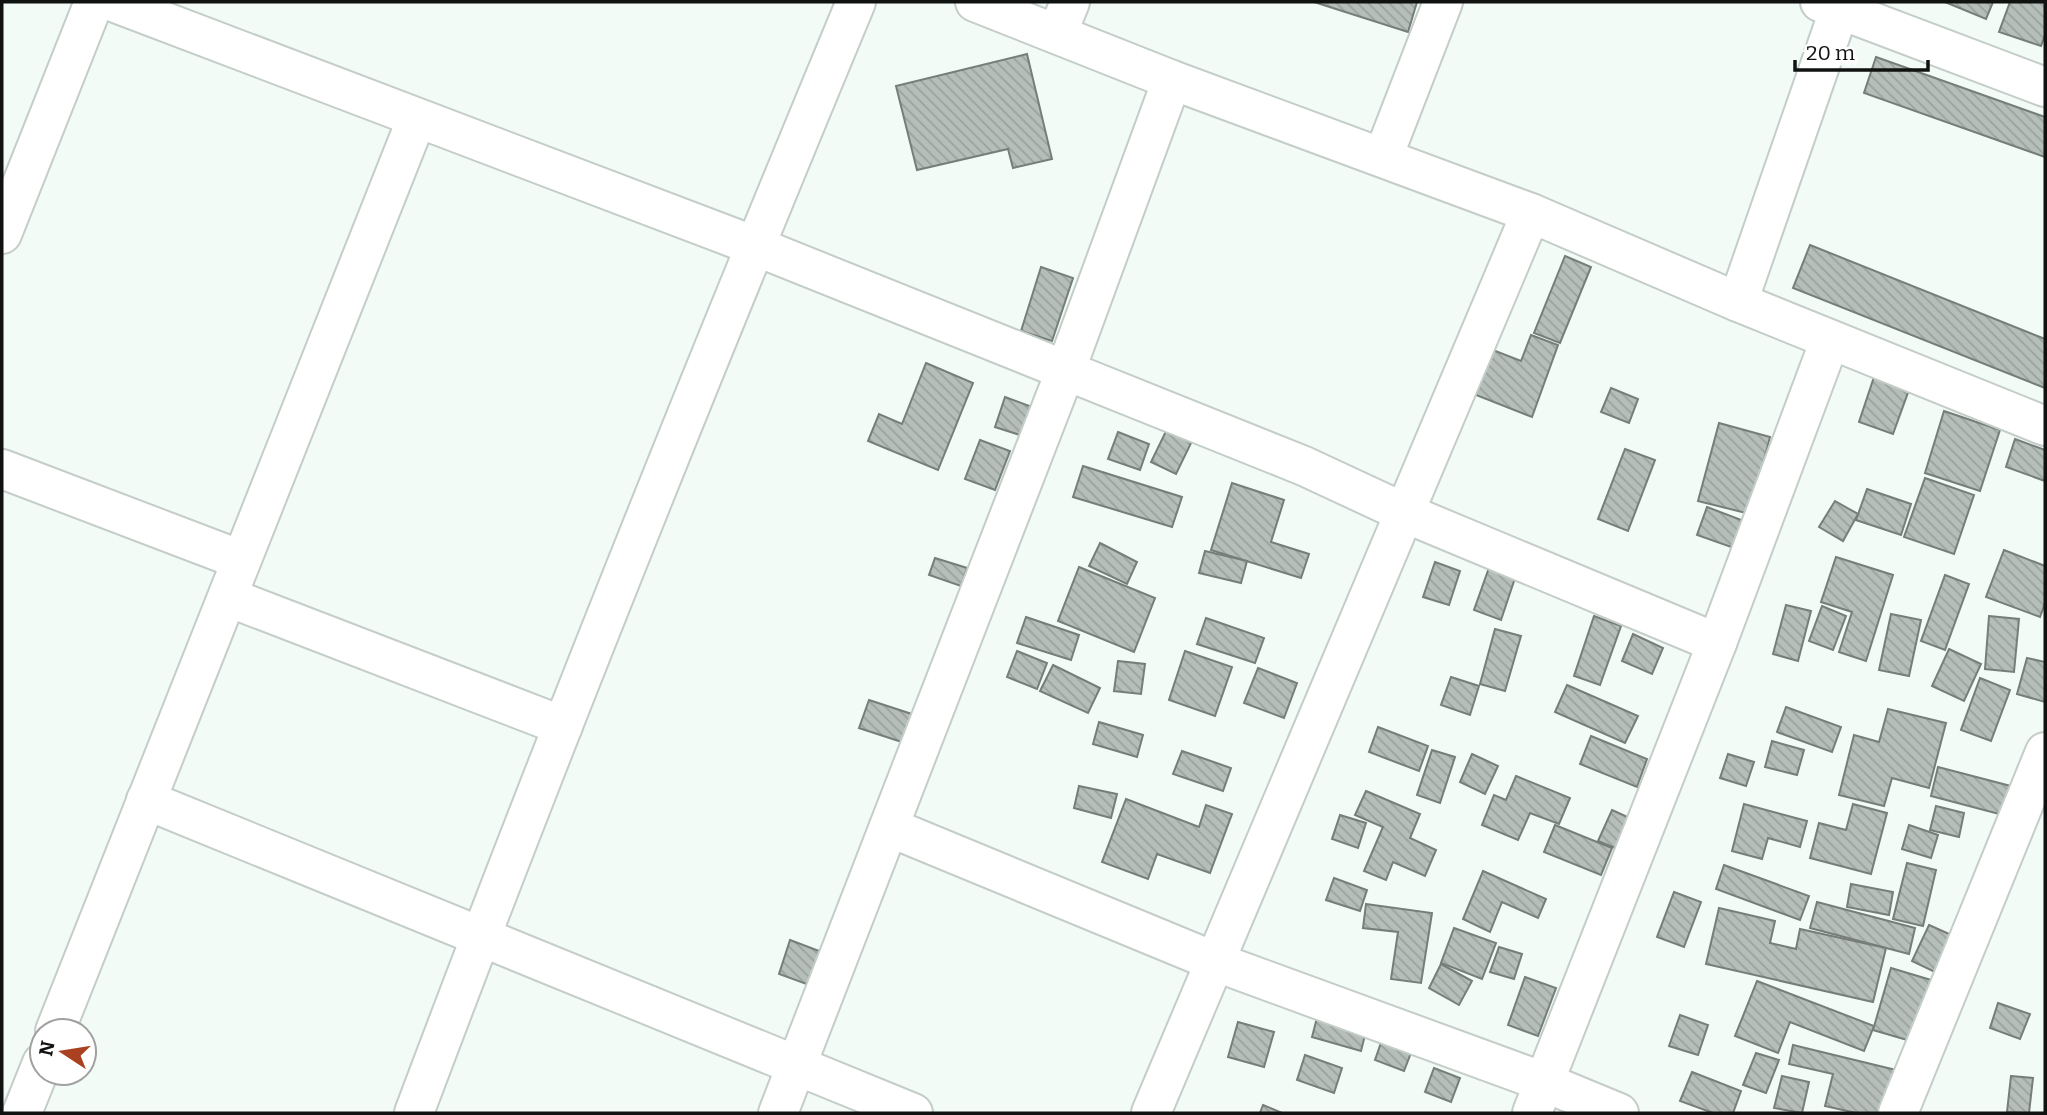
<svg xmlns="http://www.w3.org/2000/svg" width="2047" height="1115" viewBox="0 0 2047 1115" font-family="Bitter,serif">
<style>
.building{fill:url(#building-back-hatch);stroke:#767e7a;stroke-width:2}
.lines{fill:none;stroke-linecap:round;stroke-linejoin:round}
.minor-casing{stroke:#c4cdc8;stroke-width:42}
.minor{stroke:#fff;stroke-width:38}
</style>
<defs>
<pattern id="building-back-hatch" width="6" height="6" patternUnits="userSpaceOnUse" patternTransform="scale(1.75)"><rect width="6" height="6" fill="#b5beb9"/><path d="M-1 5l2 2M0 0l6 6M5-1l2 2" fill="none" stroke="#9aa29e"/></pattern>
</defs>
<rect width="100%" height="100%" fill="#f2fbf6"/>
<!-- building -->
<g class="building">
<path d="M 1314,2 L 1417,2 L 1408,32 Z"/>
<path d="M 1945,2 L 1993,2 L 1986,19 Z"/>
<path d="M 2010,2 L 2045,2 L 2045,35 L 2041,46 L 1999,32 Z"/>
<path d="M 1027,54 L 1052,159 L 1013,168 L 1008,149 L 917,170 L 896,86 Z"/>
<path d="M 1876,57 L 2045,117 L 2045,157 L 1864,93 Z"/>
<path d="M 1810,245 L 2045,339 L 2045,388 L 1793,288 Z"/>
<path d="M 1565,256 L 1591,267 L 1560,343 L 1534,333 Z"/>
<path d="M 1041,267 L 1073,278 L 1052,341 L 1021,331 Z"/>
<path d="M 1531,335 L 1558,345 L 1532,417 L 1476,395 L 1493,350 L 1521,361 Z"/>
<path d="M 926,363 L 973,383 L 938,470 L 868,441 L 879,414 L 902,424 Z"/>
<path d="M 1875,374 L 1910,387 L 1893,434 L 1859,422 Z"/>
<path d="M 1611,388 L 1638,399 L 1629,423 L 1601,412 Z"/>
<path d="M 1005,397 L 1035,408 L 1026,437 L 995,427 Z"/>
<path d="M 1944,411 L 2000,430 L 1980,491 L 1925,473 Z"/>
<path d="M 1719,423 L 1770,437 L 1750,514 L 1698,501 Z"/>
<path d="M 1168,427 L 1193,439 L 1176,474 L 1151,462 Z"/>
<path d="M 1118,432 L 1149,444 L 1140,470 L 1108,459 Z"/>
<path d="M 2015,439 L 2045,450 L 2045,481 L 2006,467 Z"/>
<path d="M 980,440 L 1010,451 L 995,490 L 965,479 Z"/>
<path d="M 1625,449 L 1655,460 L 1628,531 L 1598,519 Z"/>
<path d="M 1083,466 L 1182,497 L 1172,527 L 1073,497 Z"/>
<path d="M 1925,478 L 1974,495 L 1954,554 L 1904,537 Z"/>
<path d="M 1232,483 L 1284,500 L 1271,542 L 1309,554 L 1301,578 L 1211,550 Z"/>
<path d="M 1867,489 L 1911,504 L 1901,535 L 1856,520 Z"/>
<path d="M 1835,501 L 1858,514 L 1843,541 L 1819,527 Z"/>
<path d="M 1707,507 L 1744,521 L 1734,548 L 1697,535 Z"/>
<path d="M 1100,543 L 1137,562 L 1127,584 L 1089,566 Z"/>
<path d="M 2004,550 L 2045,566 L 2045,603 L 2040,617 L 1986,597 Z"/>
<path d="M 1205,551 L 1247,561 L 1241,583 L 1199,573 Z"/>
<path d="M 1836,557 L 1893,575 L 1866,661 L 1839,652 L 1852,612 L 1821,602 Z"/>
<path d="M 935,558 L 967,568 L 961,586 L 929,575 Z"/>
<path d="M 1435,562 L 1460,571 L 1449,605 L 1423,597 Z"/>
<path d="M 1491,562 L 1517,572 L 1501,620 L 1474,610 Z"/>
<path d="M 1079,567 L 1155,598 L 1134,652 L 1058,621 Z"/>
<path d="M 1945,575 L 1969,584 L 1945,650 L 1921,641 Z"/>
<path d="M 1786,605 L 1811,611 L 1798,661 L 1773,654 Z"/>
<path d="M 1822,606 L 1846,616 L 1833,650 L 1809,641 Z"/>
<path d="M 1891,614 L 1921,620 L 1909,676 L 1879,670 Z"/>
<path d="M 1594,616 L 1621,626 L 1600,685 L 1574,676 Z"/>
<path d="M 1989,616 L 2019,619 L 2014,672 L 1985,669 Z"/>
<path d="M 1026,617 L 1079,635 L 1071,660 L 1017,643 Z"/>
<path d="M 1206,618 L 1264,638 L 1255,663 L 1197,644 Z"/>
<path d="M 1495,629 L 1521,636 L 1505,691 L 1480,684 Z"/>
<path d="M 1633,634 L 1663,648 L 1652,674 L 1622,661 Z"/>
<path d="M 1949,649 L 1981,664 L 1964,701 L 1932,686 Z"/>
<path d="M 1017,651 L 1047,663 L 1037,689 L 1007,677 Z"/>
<path d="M 1185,651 L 1232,667 L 1215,716 L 1169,700 Z"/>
<path d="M 2027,658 L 2045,662 L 2045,702 L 2017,694 Z"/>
<path d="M 1118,661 L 1145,664 L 1141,694 L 1114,691 Z"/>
<path d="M 1053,665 L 1100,688 L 1088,713 L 1040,691 Z"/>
<path d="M 1258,668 L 1297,683 L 1284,718 L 1244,703 Z"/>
<path d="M 1451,677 L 1479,686 L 1470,715 L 1441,705 Z"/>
<path d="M 1980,678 L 2010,690 L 1991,741 L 1961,730 Z"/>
<path d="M 1567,685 L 1638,716 L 1625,743 L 1555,712 Z"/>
<path d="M 869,700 L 927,719 L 917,747 L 859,728 Z"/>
<path d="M 1786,707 L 1841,727 L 1832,752 L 1777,732 Z"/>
<path d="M 1888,709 L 1946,723 L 1929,788 L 1892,778 L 1884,806 L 1839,795 L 1854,735 L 1879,742 Z"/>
<path d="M 1099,722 L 1143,735 L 1137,757 L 1093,744 Z"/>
<path d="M 1378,727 L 1428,746 L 1419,771 L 1369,752 Z"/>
<path d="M 1591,736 L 1647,759 L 1637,787 L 1580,764 Z"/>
<path d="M 1772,741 L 1804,750 L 1797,775 L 1765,767 Z"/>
<path d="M 1432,750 L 1455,757 L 1440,803 L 1417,795 Z"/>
<path d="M 1182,751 L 1231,768 L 1223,791 L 1173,774 Z"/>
<path d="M 1472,754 L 1498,766 L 1485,794 L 1460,782 Z"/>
<path d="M 1728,754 L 1754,762 L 1746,786 L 1720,778 Z"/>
<path d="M 1938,767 L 2030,791 L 2022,820 L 1931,796 Z"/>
<path d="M 1516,776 L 1570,798 L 1559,824 L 1530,813 L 1518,840 L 1482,825 L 1494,795 L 1506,800 Z"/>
<path d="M 1079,786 L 1117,794 L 1111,818 L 1074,808 Z"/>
<path d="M 1366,791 L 1420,814 L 1410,838 L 1436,850 L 1425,876 L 1393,862 L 1386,880 L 1364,871 L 1383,827 L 1355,815 Z"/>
<path d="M 1126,799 L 1199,827 L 1206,805 L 1232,814 L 1210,873 L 1157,854 L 1148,879 L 1102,862 Z"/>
<path d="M 1744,804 L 1807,821 L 1800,847 L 1768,838 L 1762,859 L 1732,851 Z"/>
<path d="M 1853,804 L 1887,813 L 1871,874 L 1810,858 L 1819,823 L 1846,830 Z"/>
<path d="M 1936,806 L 1964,813 L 1959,837 L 1930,830 Z"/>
<path d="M 1612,810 L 1634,820 L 1620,850 L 1598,841 Z"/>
<path d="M 1340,815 L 1366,823 L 1358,848 L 1332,839 Z"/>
<path d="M 1555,825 L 1612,848 L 1601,875 L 1544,852 Z"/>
<path d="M 1909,825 L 1938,835 L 1931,858 L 1902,849 Z"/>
<path d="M 1907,863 L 1936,870 L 1923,926 L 1893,919 Z"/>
<path d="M 1724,865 L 1809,896 L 1800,920 L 1716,889 Z"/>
<path d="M 1483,871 L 1546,899 L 1538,918 L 1502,902 L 1490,932 L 1463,919 Z"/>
<path d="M 1334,878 L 1367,890 L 1360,911 L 1326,900 Z"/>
<path d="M 1851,884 L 1893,892 L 1889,915 L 1847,907 Z"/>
<path d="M 1674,892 L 1701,902 L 1684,947 L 1657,937 Z"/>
<path d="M 1817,902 L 1915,928 L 1909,954 L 1810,928 Z"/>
<path d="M 1366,904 L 1432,913 L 1421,983 L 1391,979 L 1398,932 L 1363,928 Z"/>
<path d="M 1719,908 L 1775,921 L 1770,943 L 1796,949 L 1800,929 L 1886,948 L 1873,1002 L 1706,964 Z"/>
<path d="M 1929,925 L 1956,937 L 1939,974 L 1912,961 Z"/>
<path d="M 1454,928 L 1496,943 L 1482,979 L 1441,963 Z"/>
<path d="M 790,940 L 843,960 L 831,993 L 779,974 Z"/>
<path d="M 1499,947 L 1522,954 L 1514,979 L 1490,972 Z"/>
<path d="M 1441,964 L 1472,981 L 1459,1005 L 1429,988 Z"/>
<path d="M 1891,968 L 1931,980 L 1914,1042 L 1873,1030 Z"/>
<path d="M 1525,977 L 1556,988 L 1538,1036 L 1508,1025 Z"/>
<path d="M 1757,981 L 1874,1026 L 1864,1051 L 1790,1022 L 1778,1053 L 1735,1036 Z"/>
<path d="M 1998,1003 L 2030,1014 L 2020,1039 L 1990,1028 Z"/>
<path d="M 1319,1010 L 1368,1023 L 1361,1051 L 1312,1037 Z"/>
<path d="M 1680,1015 L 1708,1025 L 1698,1055 L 1669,1046 Z"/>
<path d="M 1238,1022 L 1274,1032 L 1264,1067 L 1228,1057 Z"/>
<path d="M 1384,1034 L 1414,1045 L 1404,1071 L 1375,1060 Z"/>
<path d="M 1793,1045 L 1896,1070 L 1885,1113 L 1856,1113 L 1825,1106 L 1833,1074 L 1789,1064 Z"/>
<path d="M 1756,1053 L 1779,1060 L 1766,1093 L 1743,1085 Z"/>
<path d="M 1305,1055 L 1342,1068 L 1334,1093 L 1297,1080 Z"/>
<path d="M 1434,1068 L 1460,1078 L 1451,1102 L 1425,1092 Z"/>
<path d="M 1692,1072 L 1741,1091 L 1733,1113 L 1713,1113 L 1680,1101 Z"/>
<path d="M 1782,1076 L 1809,1082 L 1802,1113 L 1774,1108 Z"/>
<path d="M 2011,1076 L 2033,1078 L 2029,1113 L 2007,1112 Z"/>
<path d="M 1263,1105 L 1282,1113 L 1260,1113 Z"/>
</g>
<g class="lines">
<!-- minor casing -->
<g class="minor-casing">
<g id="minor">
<path d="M 113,2 L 755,246 L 1304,466 L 1405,513 L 1717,643"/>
<path d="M 975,2 L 1172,80 L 1531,213 L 1738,302 L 2045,426"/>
<path d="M 1820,2 L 2045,87"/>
<path d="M 1057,34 L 1070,2"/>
<path d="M 1383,157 L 1443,2"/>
<path d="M 2,234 L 94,2"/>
<path d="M 1738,302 L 1842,2"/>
<path d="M 2,469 L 241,560"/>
<path d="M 228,597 L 563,726"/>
<path d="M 146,800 L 913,1113"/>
<path d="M 889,827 L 1216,962 L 1544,1082 L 1619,1113"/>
<path d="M 55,1031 L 417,118"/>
<path d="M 22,1113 L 42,1063"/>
<path d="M 414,1113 C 554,740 703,370 856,2"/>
<path d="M 778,1113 L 1065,372 L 1172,80"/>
<path d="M 1151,1113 L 1531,213"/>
<path d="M 1532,1113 L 1717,643 L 1830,340"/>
<path d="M 1898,1113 L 2045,752"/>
</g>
</g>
<!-- minor -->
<use href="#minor" class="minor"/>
</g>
<!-- border -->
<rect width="2047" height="1115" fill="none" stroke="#0f1210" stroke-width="7"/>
<!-- north arrow -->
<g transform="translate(63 1052) rotate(282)"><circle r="33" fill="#ffffff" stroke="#9fa09f" stroke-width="2"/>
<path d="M0-5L12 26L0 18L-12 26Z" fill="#aa4222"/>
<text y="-10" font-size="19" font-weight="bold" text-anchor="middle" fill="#0f1210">N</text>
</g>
<!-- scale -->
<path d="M1795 60v10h133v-10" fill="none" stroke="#0f1210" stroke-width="3.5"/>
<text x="1806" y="60" font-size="21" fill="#0f1210" stroke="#ffffff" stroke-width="5" paint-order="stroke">20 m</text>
</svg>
